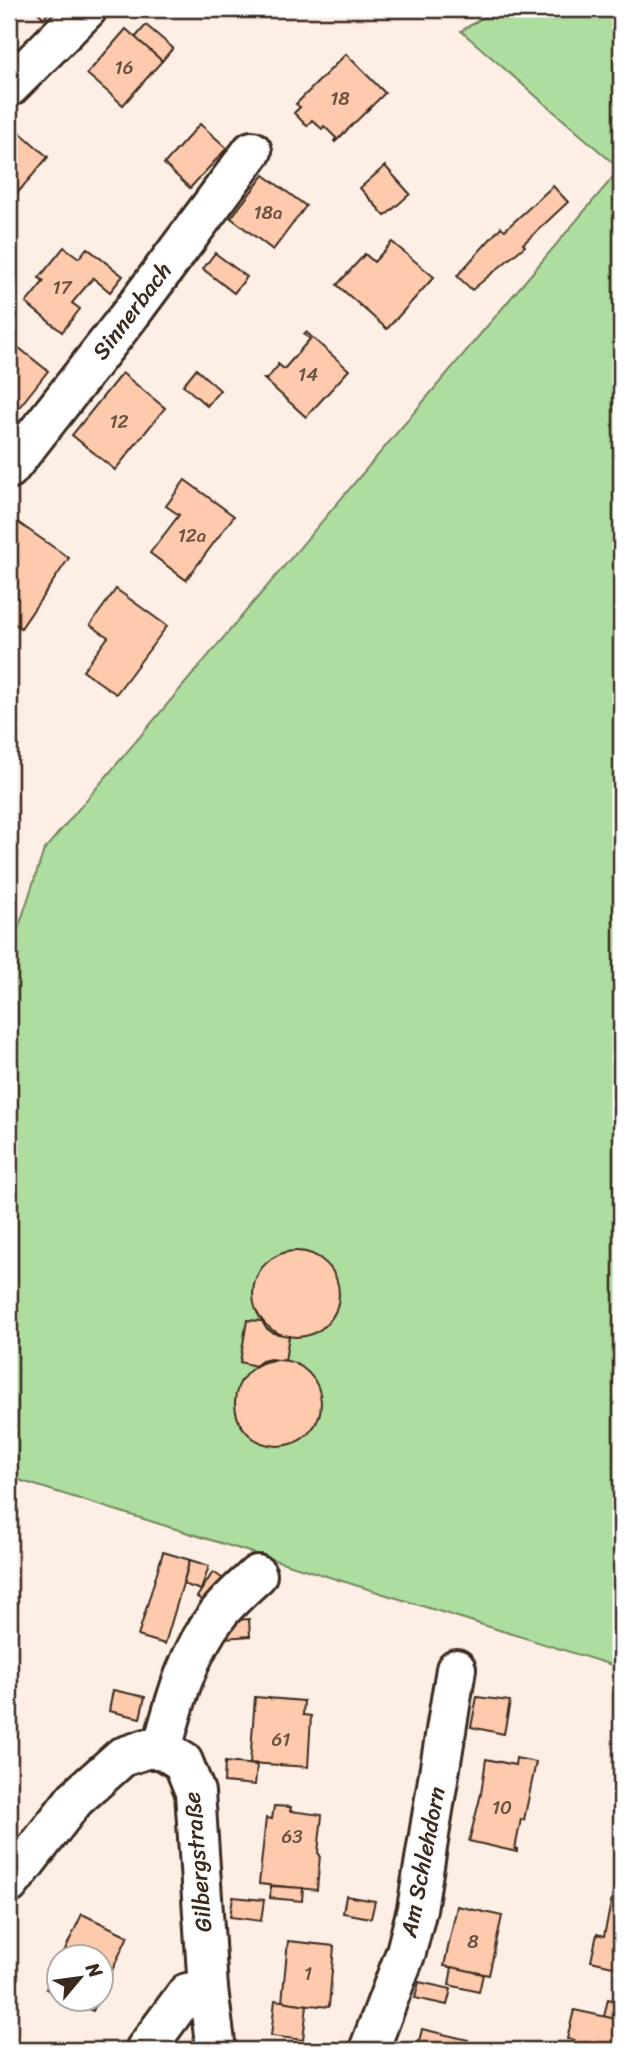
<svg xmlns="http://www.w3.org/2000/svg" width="630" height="2059" viewBox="0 0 630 2059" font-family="Sriracha,sans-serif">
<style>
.green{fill:#adde9f;stroke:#74845e;stroke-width:2}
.building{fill:#fdcaad;stroke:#3b2a1e;stroke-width:2}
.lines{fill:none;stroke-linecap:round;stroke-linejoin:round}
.minor-casing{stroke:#3b2a1e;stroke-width:44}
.minor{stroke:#fff;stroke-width:38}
.labels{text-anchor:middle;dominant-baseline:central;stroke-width:5;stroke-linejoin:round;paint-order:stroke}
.number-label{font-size:19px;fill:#6c5242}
.street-label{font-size:23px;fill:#3b2a1e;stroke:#fff}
</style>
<rect width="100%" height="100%" fill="#feefe6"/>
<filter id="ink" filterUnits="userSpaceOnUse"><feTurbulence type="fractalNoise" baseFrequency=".0143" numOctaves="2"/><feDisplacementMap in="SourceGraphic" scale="14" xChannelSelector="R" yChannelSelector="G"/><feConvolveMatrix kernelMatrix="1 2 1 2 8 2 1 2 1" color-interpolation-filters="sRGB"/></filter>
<g filter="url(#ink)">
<!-- green -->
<path class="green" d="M 497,9 L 621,9 L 621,1668 L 9,1477 L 9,957 L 44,850 L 620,169 L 461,31 Z"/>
<!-- building -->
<g class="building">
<path d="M 34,9 L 52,9 L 44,18 Z"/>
<path d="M 146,25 L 173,48 L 162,61 L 135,38 Z"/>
<path d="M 126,29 L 162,61 L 123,105 L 87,74 Z"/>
<path d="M 346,54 L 385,93 L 335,142 L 334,141 L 336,138 L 324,126 L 322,129 L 312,120 L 307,126 L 294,113 L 300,107 L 296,104 Z"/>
<path d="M 200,124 L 227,148 L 190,188 L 164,164 Z"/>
<path d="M 16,129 L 48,157 L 9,203 L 9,136 Z"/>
<path d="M 385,166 L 410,194 L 385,216 L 360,188 Z"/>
<path d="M 264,175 L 306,206 L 273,250 L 231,218 Z"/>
<path d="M 553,186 L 568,202 L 523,244 L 525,246 L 472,290 L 457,276 L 501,227 L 505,230 Z"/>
<path d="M 392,242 L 434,277 L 387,329 L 337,285 L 365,254 L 374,262 Z"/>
<path d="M 64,247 L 79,258 L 87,248 L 123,276 L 110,292 L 93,278 L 72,303 L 80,309 L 62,332 L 26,303 L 44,281 L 39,278 Z"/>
<path d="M 215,253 L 247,277 L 234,293 L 203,269 Z"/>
<path d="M 306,332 L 349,370 L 306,417 L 264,379 L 267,379 L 278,366 L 278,364 L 284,369 L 310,339 L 304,334 Z"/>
<path d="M 9,340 L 48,371 L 9,420 Z"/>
<path d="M 196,369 L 220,390 L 207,406 L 183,385 Z"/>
<path d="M 122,373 L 165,408 L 115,470 L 72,435 Z"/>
<path d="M 185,480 L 234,516 L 186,580 L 150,553 L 179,515 L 166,506 Z"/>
<path d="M 13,519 L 69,558 L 21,628 L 9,620 L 9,525 Z"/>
<path d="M 116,589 L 167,626 L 116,694 L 83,671 L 108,637 L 90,625 Z"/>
<circle cx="296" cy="1294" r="43"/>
<path d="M 247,1320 L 262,1321 L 266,1328 L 273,1333 L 289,1336 L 285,1361 L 270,1359 L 262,1361 L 255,1366 L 240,1362 Z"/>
<circle cx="278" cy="1403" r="43"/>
<path d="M 163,1552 L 190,1560 L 165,1644 L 138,1636 Z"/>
<path d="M 190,1560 L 209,1566 L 201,1590 L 183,1584 Z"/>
<path d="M 213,1572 L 228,1582 L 212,1607 L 197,1597 Z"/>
<path d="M 249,1619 L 250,1636 L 225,1638 L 223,1621 Z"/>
<path d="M 113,1690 L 145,1697 L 140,1718 L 109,1711 Z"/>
<path d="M 255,1697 L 304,1701 L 303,1715 L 311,1716 L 308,1767 L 250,1763 Z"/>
<path d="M 477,1697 L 510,1701 L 504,1734 L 471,1727 Z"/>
<path d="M 516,1758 L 536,1762 L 524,1820 L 521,1819 L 515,1849 L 517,1849 L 517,1852 L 469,1841 L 481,1794 L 486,1759 L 515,1765 Z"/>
<path d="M 225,1762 L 257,1765 L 255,1785 L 224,1782 Z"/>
<path d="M 274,1806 L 291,1807 L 290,1811 L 322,1815 L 318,1853 L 320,1855 L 317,1890 L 259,1884 L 266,1818 L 272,1819 Z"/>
<path d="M 271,1886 L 303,1888 L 302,1901 L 270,1898 Z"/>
<path d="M 613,1893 L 621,1895 L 621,1968 L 591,1961 L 597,1934 L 604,1936 Z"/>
<path d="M 346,1896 L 375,1901 L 371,1918 L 343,1913 Z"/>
<path d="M 233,1897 L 264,1900 L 261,1921 L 230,1917 Z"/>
<path d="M 457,1906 L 502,1916 L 489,1975 L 444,1966 Z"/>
<path d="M 82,1914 L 128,1936 L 102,1992 L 102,1958 L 61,1958 Z"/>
<path d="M 288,1941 L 334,1946 L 329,2007 L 282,2002 Z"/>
<path d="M 60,1961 L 60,1995 L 46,1989 Z"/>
<path d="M 452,1967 L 483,1974 L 479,1992 L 449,1985 Z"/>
<path d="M 419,1982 L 451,1989 L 447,2005 L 415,1998 Z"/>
<path d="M 608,1999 L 621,2002 L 621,2020 L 604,2017 Z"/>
<path d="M 68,2000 L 98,2000 L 93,2011 Z"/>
<path d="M 275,2000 L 307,2005 L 303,2040 L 271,2036 Z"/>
<path d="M 574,2010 L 621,2020 L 621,2050 L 572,2050 L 574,2040 L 567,2039 Z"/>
<path d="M 422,2029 L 468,2040 L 465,2050 L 417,2050 Z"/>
</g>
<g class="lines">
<!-- minor casing -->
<g class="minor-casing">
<g id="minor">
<path d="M 9,87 L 87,9"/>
<path d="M 9,469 L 132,312 L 252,151"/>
<path d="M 162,1749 C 175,1701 187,1654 218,1614 C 229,1600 244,1587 257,1575"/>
<path d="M 9,1884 L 75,1799 L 122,1757 L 146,1749 L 162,1749 L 183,1762 L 195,1792 L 208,1989 L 216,2050"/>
<path d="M 145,2050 L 187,1993 L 208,1989"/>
<path d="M 369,2050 L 406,1952 L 417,1909 L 456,1669"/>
</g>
</g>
<!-- minor -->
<use href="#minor" class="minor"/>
</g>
</g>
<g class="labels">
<!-- number labels -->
<g class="number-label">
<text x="124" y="67">16</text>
<text x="340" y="98">18</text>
<text x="268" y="212">18a</text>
<text x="62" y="287">17</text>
<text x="308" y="374">14</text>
<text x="119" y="421">12</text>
<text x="192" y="535">12a</text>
<text x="281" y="1739">61</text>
<text x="502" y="1807">10</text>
<text x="292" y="1836">63</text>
<text x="473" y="1941">8</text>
<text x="308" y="1973">1</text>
</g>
<!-- street labels -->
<g class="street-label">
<text transform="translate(132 311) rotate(-53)">Sinnerbach</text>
<text transform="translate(198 1862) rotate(-95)">Gilbergstraße</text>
<text transform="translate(423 1862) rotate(-79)">Am Schlehdorn</text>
</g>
</g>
<!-- margin -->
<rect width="630" height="2059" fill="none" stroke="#fff" stroke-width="35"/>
<rect x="18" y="18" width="595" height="2024" fill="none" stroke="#3b2a1e" stroke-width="2.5" filter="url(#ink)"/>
<!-- north arrow -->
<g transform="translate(80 1978) rotate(61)"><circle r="33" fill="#ffffff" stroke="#b1aaa5" stroke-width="2"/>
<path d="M0-5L12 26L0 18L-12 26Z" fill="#3b2a1e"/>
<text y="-10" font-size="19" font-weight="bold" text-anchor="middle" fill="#3b2a1e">N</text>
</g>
</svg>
